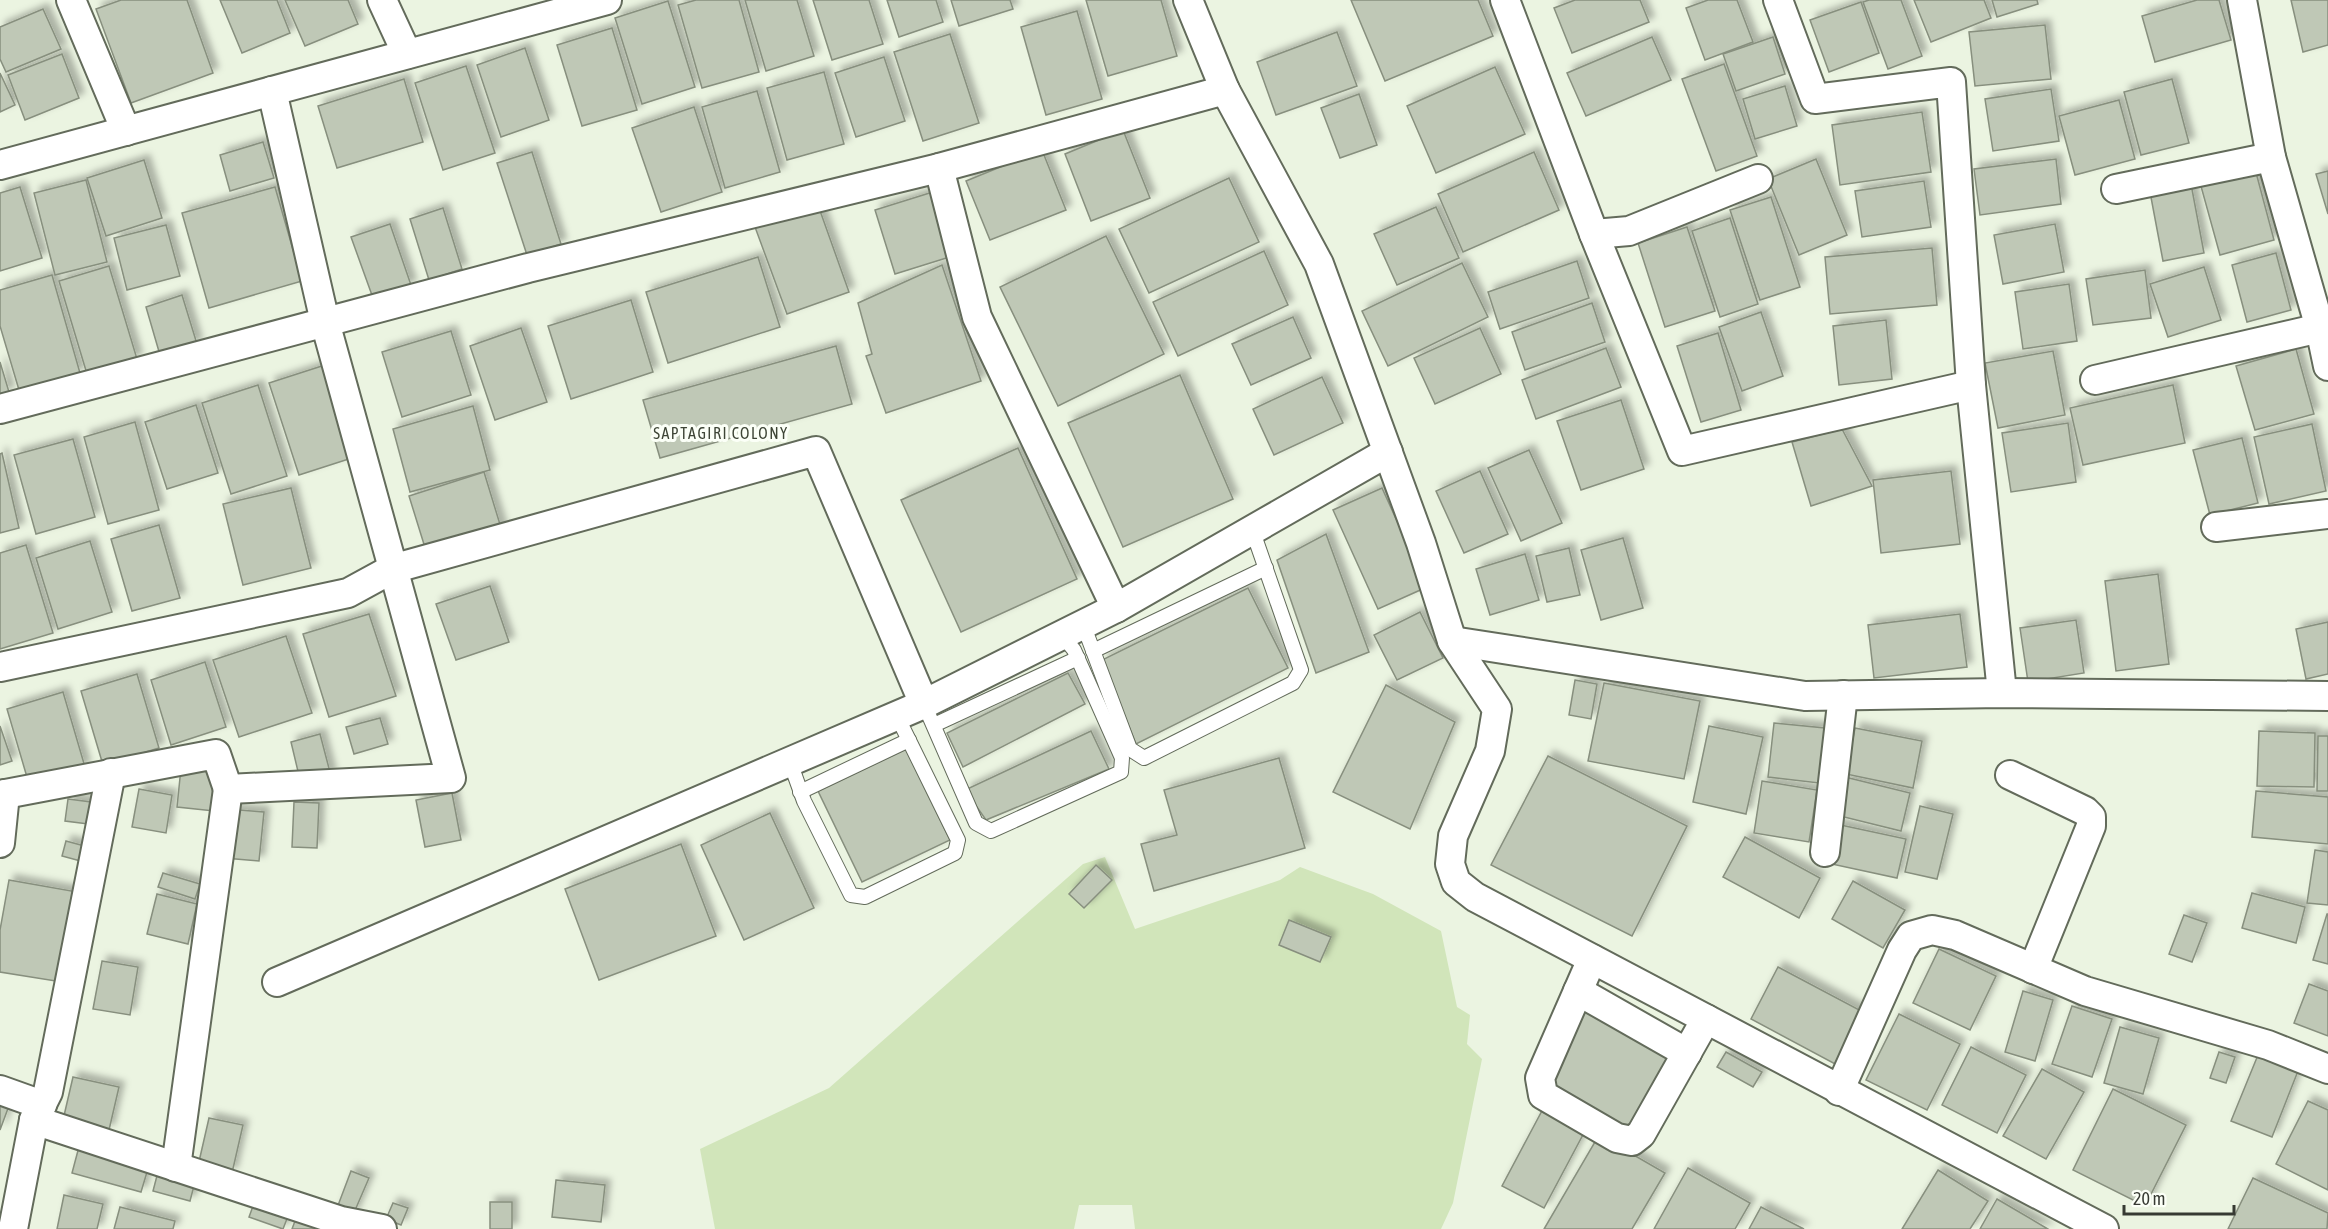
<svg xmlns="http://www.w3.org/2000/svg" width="2328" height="1229" viewBox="0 0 2328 1229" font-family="'Asap Condensed',sans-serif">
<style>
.green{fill:#d1e5ba}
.building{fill:#bfc8b6;stroke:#878f7e;stroke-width:1.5;filter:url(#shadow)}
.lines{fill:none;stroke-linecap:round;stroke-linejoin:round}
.lane-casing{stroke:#636b5b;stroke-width:16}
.street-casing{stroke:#636b5b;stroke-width:32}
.lane{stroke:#fff;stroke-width:14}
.street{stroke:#fff;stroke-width:28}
.labels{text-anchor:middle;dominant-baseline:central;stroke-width:6;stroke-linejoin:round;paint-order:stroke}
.neighbourhood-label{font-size:16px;letter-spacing:1.5px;fill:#3e4536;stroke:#fbfff7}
</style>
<defs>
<filter id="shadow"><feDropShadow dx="5.5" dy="-5.5" stdDeviation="3" flood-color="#0004"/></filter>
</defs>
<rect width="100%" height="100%" fill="#ebf4e1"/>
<!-- green -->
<path class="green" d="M 1105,857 L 1135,929 L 1280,880 L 1300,867 L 1373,894 L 1441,931 L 1457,1007 L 1470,1015 L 1467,1044 L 1482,1059 L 1453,1203 L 1441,1229 L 1135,1229 L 1132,1205 L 1079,1205 L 1074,1229 L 715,1229 L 700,1149 L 829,1088 L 1083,864 Z"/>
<!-- building -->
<g class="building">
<path d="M 121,0 L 187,0 L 213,73 L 131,103 L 96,9 Z"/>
<path d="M 220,0 L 277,0 L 290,33 L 242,53 Z"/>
<path d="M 285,0 L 348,0 L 358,24 L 305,46 Z"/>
<path d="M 696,0 L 739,0 L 759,72 L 702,88 L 678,5 Z"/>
<path d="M 745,0 L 797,0 L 814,56 L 766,71 Z"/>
<path d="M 813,0 L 869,0 L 883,44 L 832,60 Z"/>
<path d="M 887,0 L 936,0 L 943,22 L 899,37 Z"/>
<path d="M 951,0 L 1010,0 L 1013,9 L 959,26 Z"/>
<path d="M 1086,0 L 1161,0 L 1177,56 L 1108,76 Z"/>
<path d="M 1351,0 L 1478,0 L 1493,36 L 1385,81 Z"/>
<path d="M 1575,0 L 1640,0 L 1649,22 L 1572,53 L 1554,8 Z"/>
<path d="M 1708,0 L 1737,0 L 1753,42 L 1705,60 L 1686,8 Z"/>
<path d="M 1869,0 L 1901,0 L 1922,56 L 1888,69 L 1863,2 Z"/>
<path d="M 1914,0 L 1984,0 L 1991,18 L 1931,42 Z"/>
<path d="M 1992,0 L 2037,0 L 2038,4 L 1997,17 Z"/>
<path d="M 2197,0 L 2219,0 L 2231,40 L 2155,62 L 2142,16 Z"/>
<path d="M 2291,0 L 2328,0 L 2328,45 L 2303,52 Z"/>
<path d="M 668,1 L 695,87 L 642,104 L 615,18 Z"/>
<path d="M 1861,2 L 1879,53 L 1829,72 L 1810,20 Z"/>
<path d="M 43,9 L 61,49 L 6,72 L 0,59 L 0,27 Z"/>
<path d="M 1077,11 L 1102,99 L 1046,115 L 1021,27 Z"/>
<path d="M 2045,25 L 2051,79 L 1975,86 L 1969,32 Z"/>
<path d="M 612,28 L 637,110 L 582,126 L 557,45 Z"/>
<path d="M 1337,32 L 1357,86 L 1276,115 L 1257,62 Z"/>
<path d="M 950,34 L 979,123 L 923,141 L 894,52 Z"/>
<path d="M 1652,37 L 1671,80 L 1586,116 L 1567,73 Z"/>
<path d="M 1773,37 L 1785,74 L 1736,91 L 1723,54 Z"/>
<path d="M 525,48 L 549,120 L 501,137 L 477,65 Z"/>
<path d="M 62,54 L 79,98 L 25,120 L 8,75 Z"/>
<path d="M 884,57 L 905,121 L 856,137 L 835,73 Z"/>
<path d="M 1724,64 L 1757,156 L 1716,171 L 1682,79 Z"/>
<path d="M 466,66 L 495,153 L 443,170 L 415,83 Z"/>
<path d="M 1495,67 L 1525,134 L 1436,173 L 1407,106 Z"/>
<path d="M 824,72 L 844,144 L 787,160 L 767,88 Z"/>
<path d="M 0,73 L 15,105 L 0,112 Z"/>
<path d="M 404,79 L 423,142 L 337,168 L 318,106 Z"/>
<path d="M 2172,79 L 2189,143 L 2141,155 L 2124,92 Z"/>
<path d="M 1785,86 L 1797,126 L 1755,139 L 1743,99 Z"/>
<path d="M 2051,89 L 2059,141 L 1993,151 L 1985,99 Z"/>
<path d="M 757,91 L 780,172 L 725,188 L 702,107 Z"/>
<path d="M 1359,94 L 1377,145 L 1340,158 L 1321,108 Z"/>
<path d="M 2119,100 L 2135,159 L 2075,175 L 2059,116 Z"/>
<path d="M 694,107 L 722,192 L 661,212 L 632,128 Z"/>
<path d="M 1922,112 L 1931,172 L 1840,185 L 1832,125 Z"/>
<path d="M 1123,130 L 1150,198 L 1091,221 L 1065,154 Z"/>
<path d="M 263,142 L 274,178 L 230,191 L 220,155 Z"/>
<path d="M 1042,150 L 1066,210 L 990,240 L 966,181 Z"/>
<path d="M 532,152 L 561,244 L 527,255 L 497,163 Z"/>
<path d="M 1534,152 L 1559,210 L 1463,252 L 1438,194 Z"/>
<path d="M 1816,159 L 1847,235 L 1799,255 L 1768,179 Z"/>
<path d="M 2056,159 L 2061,204 L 1980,215 L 1974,169 Z"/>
<path d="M 144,160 L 162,218 L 106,236 L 87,178 Z"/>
<path d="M 2254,165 L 2274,240 L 2220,255 L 2199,179 Z"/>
<path d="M 2328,171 L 2328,214 L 2316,174 Z"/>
<path d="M 1229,178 L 1259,242 L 1149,293 L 1119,229 Z"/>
<path d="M 86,180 L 107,262 L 55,275 L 34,193 Z"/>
<path d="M 1924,181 L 1931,227 L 1862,237 L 1855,191 Z"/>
<path d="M 2191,184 L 2204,253 L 2163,261 L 2150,192 Z"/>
<path d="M 20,187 L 42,258 L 0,271 L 0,193 Z"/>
<path d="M 275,187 L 302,281 L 209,308 L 182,213 Z"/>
<path d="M 936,191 L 956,255 L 895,274 L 875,210 Z"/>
<path d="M 1771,197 L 1800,287 L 1760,300 L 1730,210 Z"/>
<path d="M 818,205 L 849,292 L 787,314 L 755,227 Z"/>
<path d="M 1436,207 L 1459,258 L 1397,285 L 1374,234 Z"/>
<path d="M 443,208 L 462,269 L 429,280 L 410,219 Z"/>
<path d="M 1730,218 L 1758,304 L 1720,317 L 1692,231 Z"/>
<path d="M 390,224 L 411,285 L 373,298 L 351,237 Z"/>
<path d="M 2055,224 L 2064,272 L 2003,284 L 1994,235 Z"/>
<path d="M 166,225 L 180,276 L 127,290 L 114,238 Z"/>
<path d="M 1687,227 L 1715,311 L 1665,327 L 1638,243 Z"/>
<path d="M 1106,236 L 1164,354 L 1058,406 L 1000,287 Z"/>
<path d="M 1932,248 L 1937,305 L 1830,314 L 1825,257 Z"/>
<path d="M 1264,251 L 1288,305 L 1178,356 L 1153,302 Z"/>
<path d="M 2276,253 L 2291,310 L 2247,322 L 2232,265 Z"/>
<path d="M 758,257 L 780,327 L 668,363 L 646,292 Z"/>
<path d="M 1577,261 L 1589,298 L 1500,329 L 1488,292 Z"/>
<path d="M 1462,263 L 1488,317 L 1388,366 L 1362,311 Z"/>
<path d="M 942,265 L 981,381 L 886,413 L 866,356 L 872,354 L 858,303 Z"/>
<path d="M 109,266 L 137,359 L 87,374 L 59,281 Z"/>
<path d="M 2204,267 L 2221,320 L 2168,337 L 2150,284 Z"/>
<path d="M 2145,270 L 2151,318 L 2093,325 L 2086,279 Z"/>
<path d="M 52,275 L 80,373 L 19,390 L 0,326 L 0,290 Z"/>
<path d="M 2069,284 L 2077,341 L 2023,349 L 2015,292 Z"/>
<path d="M 182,295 L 197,344 L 160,355 L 146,307 Z"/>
<path d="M 631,300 L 653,372 L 571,399 L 548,326 Z"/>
<path d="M 1592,303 L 1605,342 L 1525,370 L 1512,332 Z"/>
<path d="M 1761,312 L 1783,376 L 1742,391 L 1719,327 Z"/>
<path d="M 1293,317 L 1311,358 L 1251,385 L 1232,344 Z"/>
<path d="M 1886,320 L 1892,379 L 1839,385 L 1833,326 Z"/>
<path d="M 521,328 L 547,402 L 495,420 L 470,346 Z"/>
<path d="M 1480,328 L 1501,374 L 1435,404 L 1414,358 Z"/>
<path d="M 451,331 L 471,395 L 402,417 L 382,352 Z"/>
<path d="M 1718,333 L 1741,410 L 1701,422 L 1677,346 Z"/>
<path d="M 836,346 L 852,404 L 660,458 L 643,400 Z"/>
<path d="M 1606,348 L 1621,387 L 1536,419 L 1522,380 Z"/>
<path d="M 2296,349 L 2314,414 L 2255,430 L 2236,366 Z"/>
<path d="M 2053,351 L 2065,415 L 1998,428 L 1985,363 Z"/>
<path d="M 0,362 L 9,392 L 0,395 Z"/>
<path d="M 328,364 L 358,456 L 299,475 L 269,383 Z"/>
<path d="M 1180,375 L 1233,499 L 1123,547 L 1068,423 Z"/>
<path d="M 1322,377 L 1343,423 L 1274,455 L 1253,409 Z"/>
<path d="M 258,385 L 287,476 L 231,494 L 202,403 Z"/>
<path d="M 2173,385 L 2185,443 L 2083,465 L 2070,408 Z"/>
<path d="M 1621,400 L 1644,469 L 1581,490 L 1557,421 Z"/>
<path d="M 196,405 L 218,473 L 167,489 L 145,422 Z"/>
<path d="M 473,406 L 490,470 L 410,492 L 393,429 Z"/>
<path d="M 135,422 L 159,510 L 108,524 L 84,437 Z"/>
<path d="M 2068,423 L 2076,482 L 2011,492 L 2002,433 Z"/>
<path d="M 2312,424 L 2326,491 L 2269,504 L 2254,437 Z"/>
<path d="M 1842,429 L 1872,486 L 1811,506 L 1792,442 Z"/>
<path d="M 2242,438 L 2258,503 L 2210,515 L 2193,450 Z"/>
<path d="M 73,439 L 95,517 L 36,534 L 14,455 Z"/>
<path d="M 1018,448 L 1077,579 L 961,632 L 901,500 Z"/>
<path d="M 1529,450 L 1562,523 L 1521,541 L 1488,468 Z"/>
<path d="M 2,453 L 19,528 L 0,533 L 0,454 Z"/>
<path d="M 1480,471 L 1508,534 L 1464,553 L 1436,491 Z"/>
<path d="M 1951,471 L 1960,544 L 1881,553 L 1873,480 Z"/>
<path d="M 484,472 L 502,531 L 427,554 L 409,496 Z"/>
<path d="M 291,488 L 311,568 L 243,585 L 223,504 Z"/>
<path d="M 1382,488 L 1427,587 L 1378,609 L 1333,510 Z"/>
<path d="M 159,525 L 180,598 L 132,611 L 111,539 Z"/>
<path d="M 1326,534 L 1369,652 L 1316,673 L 1277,560 Z"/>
<path d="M 1623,538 L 1643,608 L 1601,620 L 1581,550 Z"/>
<path d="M 90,541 L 112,612 L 58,629 L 36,558 Z"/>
<path d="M 26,545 L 53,633 L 0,649 L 0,553 Z"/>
<path d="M 1569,548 L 1580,595 L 1547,602 L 1536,556 Z"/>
<path d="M 1525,554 L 1539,600 L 1490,615 L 1476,569 Z"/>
<path d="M 2158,574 L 2169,664 L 2116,671 L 2105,581 Z"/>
<path d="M 490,586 L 509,642 L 456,660 L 436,604 Z"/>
<path d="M 1248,588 L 1288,668 L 1136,744 L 1102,660 Z"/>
<path d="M 1420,612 L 1443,658 L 1397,680 L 1374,635 Z"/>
<path d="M 369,614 L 396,696 L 329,717 L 303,634 Z"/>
<path d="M 1960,614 L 1967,667 L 1874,678 L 1868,625 Z"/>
<path d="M 2076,620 L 2084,673 L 2028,682 L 2020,628 Z"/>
<path d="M 2328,622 L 2328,674 L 2306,679 L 2296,629 Z"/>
<path d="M 286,636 L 312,713 L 239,737 L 213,660 Z"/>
<path d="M 205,662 L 226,727 L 171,745 L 151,680 Z"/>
<path d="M 1068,673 L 1085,704 L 963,767 L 947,733 Z"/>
<path d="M 137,674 L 159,748 L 103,765 L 81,691 Z"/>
<path d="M 1575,680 L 1597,684 L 1591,719 L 1569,715 Z"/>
<path d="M 1604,683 L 1700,701 L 1684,779 L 1588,761 Z"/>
<path d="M 1386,685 L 1455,722 L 1410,829 L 1333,792 Z"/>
<path d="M 63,692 L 85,767 L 29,784 L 7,709 Z"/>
<path d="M 380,718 L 388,744 L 354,754 L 346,727 Z"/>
<path d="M 1774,723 L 1825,728 L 1819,783 L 1768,777 Z"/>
<path d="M 0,726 L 12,761 L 0,765 Z"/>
<path d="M 1709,726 L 1763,737 L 1746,814 L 1693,802 Z"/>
<path d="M 1855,728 L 1922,741 L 1913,788 L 1846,774 Z"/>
<path d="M 1091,731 L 1109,769 L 986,820 L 965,790 Z"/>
<path d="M 2259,731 L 2315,733 L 2314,787 L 2257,786 Z"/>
<path d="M 320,734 L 331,776 L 301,784 L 291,742 Z"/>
<path d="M 2318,736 L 2328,736 L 2328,791 L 2317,791 Z"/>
<path d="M 906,749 L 950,840 L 862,882 L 818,791 Z"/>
<path d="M 1548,756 L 1687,826 L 1632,936 L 1491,865 Z"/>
<path d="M 1279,758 L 1305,848 L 1154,891 L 1141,844 L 1177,835 L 1164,790 Z"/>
<path d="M 181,768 L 218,772 L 214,811 L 177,807 Z"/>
<path d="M 1845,777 L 1910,793 L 1901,831 L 1836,815 Z"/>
<path d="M 1762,781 L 1817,790 L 1809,842 L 1754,833 Z"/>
<path d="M 139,789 L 172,795 L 166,833 L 132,827 Z"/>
<path d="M 2256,791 L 2328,797 L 2328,844 L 2252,837 Z"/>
<path d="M 452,793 L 461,840 L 425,847 L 416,800 Z"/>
<path d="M 68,799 L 99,803 L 96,825 L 65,821 Z"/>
<path d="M 294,802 L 319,803 L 317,848 L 292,847 Z"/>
<path d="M 1920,806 L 1953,814 L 1937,879 L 1905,872 Z"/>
<path d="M 227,809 L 264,812 L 259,861 L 224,858 Z"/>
<path d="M 770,813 L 814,908 L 744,940 L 701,845 Z"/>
<path d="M 1836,824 L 1906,839 L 1897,878 L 1827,863 Z"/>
<path d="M 1745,837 L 1820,878 L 1799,918 L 1723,877 Z"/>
<path d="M 66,841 L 92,848 L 88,863 L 62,856 Z"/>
<path d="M 681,844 L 716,936 L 599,980 L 565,889 Z"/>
<path d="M 2315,850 L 2328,852 L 2328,905 L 2307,903 Z"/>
<path d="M 1096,865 L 1112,880 L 1084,908 L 1069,894 Z"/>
<path d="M 163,873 L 200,884 L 195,899 L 158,887 Z"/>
<path d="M 9,880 L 83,893 L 68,983 L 0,972 L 0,930 Z"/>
<path d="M 1853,881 L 1905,910 L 1883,948 L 1832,919 Z"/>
<path d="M 2252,893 L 2305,907 L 2296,943 L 2242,928 Z"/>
<path d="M 157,894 L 197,904 L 188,944 L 147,934 Z"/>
<path d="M 2327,914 L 2328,914 L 2328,964 L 2313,960 Z"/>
<path d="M 2184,915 L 2207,923 L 2192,962 L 2169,954 Z"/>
<path d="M 1289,920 L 1331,937 L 1320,962 L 1279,945 Z"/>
<path d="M 1939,949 L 1996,976 L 1970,1030 L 1913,1003 Z"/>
<path d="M 102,961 L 138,967 L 130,1015 L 93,1009 Z"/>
<path d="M 1778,967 L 1865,1013 L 1837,1065 L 1751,1019 Z"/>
<path d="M 2309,984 L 2328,991 L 2328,1036 L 2294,1023 Z"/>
<path d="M 2023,991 L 2053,1000 L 2035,1061 L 2005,1052 Z"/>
<path d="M 1588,1006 L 1677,1052 L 1635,1133 L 1546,1088 Z"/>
<path d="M 2072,1006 L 2112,1019 L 2092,1077 L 2052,1064 Z"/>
<path d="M 1899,1014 L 1960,1044 L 1927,1110 L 1866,1080 Z"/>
<path d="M 2120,1027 L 2159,1038 L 2143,1094 L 2104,1083 Z"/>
<path d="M 1971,1047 L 2026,1075 L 1997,1133 L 1942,1105 Z"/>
<path d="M 1726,1052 L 1762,1072 L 1753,1087 L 1717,1067 Z"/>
<path d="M 2219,1052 L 2235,1057 L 2226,1083 L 2210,1078 Z"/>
<path d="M 2258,1055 L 2298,1071 L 2272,1137 L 2231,1121 Z"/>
<path d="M 2042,1069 L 2084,1092 L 2046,1159 L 2003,1136 Z"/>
<path d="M 73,1077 L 119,1087 L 109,1130 L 63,1120 Z"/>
<path d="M 2113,1089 L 2186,1125 L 2145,1206 L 2073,1170 Z"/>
<path d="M 0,1100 L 10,1103 L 0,1130 Z"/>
<path d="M 2308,1101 L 2328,1110 L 2328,1190 L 2276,1164 Z"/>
<path d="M 1544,1107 L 1586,1129 L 1544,1208 L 1502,1186 Z"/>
<path d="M 209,1118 L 243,1125 L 232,1173 L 198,1166 Z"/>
<path d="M 1599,1135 L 1665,1173 L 1632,1229 L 1544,1229 Z"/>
<path d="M 80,1143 L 150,1162 L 141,1192 L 72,1173 Z"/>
<path d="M 159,1168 L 196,1178 L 190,1201 L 153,1191 Z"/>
<path d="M 1688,1168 L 1750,1203 L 1735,1229 L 1654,1229 Z"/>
<path d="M 1938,1170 L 1988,1201 L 1970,1229 L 1902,1229 Z"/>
<path d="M 351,1171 L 369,1178 L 353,1215 L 337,1208 Z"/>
<path d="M 2253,1178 L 2328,1213 L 2327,1229 L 2228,1229 Z"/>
<path d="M 556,1180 L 605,1185 L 601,1222 L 552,1217 Z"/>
<path d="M 64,1195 L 103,1204 L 97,1229 L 57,1229 Z"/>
<path d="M 256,1198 L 290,1211 L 283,1229 L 249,1217 Z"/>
<path d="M 1997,1199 L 2048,1229 L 1980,1229 Z"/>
<rect x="490" y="1202" width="22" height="27"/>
<path d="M 393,1203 L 408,1208 L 401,1225 L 386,1219 Z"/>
<path d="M 120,1207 L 175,1221 L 173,1229 L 114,1229 Z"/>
<path d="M 1761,1207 L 1804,1229 L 1749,1229 Z"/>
<path d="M 298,1213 L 326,1229 L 292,1229 Z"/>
</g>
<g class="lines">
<!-- lane casing -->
<g class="lane-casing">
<g id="lane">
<path d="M 1083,624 L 1130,749 L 1144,758 L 1293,683 L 1301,670 L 1252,529"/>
<path d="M 1093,651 L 1266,568"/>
<path d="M 924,704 L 976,823 L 991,831 L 1121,772 L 1122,758 L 1074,650 L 1062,635"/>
<path d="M 934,725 L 1078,658"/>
<path d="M 790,762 L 804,801 L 851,895 L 865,897 L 955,853 L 958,840 L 897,716"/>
<path d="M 800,792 L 909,740"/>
</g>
</g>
<!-- street casing -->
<g class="street-casing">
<g id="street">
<path d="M 71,0 L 126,131"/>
<path d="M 382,0 L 407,54"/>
<path d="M 1188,0 L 1225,90 L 1319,264 L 1421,543 L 1452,641 L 1497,709 L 1490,751 L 1453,836 L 1450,864 L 1456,882 L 1475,897 L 2104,1229"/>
<path d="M 1505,0 L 1594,234 L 1682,451 L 1971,385"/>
<path d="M 1778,0 L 1815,99 L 1951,82 L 1971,385 L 2002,693"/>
<path d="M 2242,0 L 2271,157 L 2320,328 L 2328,366"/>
<path d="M 0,165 L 607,0"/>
<path d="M 939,168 L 977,317 L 1116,608"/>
<path d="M 2116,189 L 2271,157"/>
<path d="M 1594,234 L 1629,231 L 1758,179"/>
<path d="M 2095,380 L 2320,328"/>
<path d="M 0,409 L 528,268 L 939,168 L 1225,90"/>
<path d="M 2216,527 L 2328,514"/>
<path d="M 1452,641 L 1805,696 L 2002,693 L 2328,696"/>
<path d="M 0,667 L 348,593 L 392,569 L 816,451 L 924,704"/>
<path d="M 111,773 L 48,1092 L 34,1120 L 341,1221 L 382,1229"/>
<path d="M 2010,775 L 2085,811 L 2091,817 L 2091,826 L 2033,969"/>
<path d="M 0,795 L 216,754 L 228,789 L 451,778 L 325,322 L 272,91"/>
<path d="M 0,843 L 5,794"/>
<path d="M 1825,852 L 1843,695"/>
<path d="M 1592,959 L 1540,1078 L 1543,1095 L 1617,1138 L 1632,1141 L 1641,1134 L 1706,1019"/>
<path d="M 277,982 L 924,704 L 1116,608 L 1388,452"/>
<path d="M 1578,991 L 1687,1053"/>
<path d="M 0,1090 L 42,1105"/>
<path d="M 1839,1091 L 1902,950 L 1911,936 L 1932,930 L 1955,935 L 2085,991 L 2268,1045 L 2328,1069"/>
<path d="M 176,1167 L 228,789"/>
<path d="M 13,1229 L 34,1120"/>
</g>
</g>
<!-- lane -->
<use href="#lane" class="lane"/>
<!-- street -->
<use href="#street" class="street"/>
</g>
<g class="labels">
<!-- neighbourhood labels -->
<g class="neighbourhood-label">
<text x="721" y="433">SAPTAGIRI COLONY</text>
</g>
</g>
<!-- scale -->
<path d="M2124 1205v9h110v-9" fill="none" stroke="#373a33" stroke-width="3"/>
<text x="2133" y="1205" font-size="18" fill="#373a33" stroke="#fbfff7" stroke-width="4.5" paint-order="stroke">20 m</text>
</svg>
